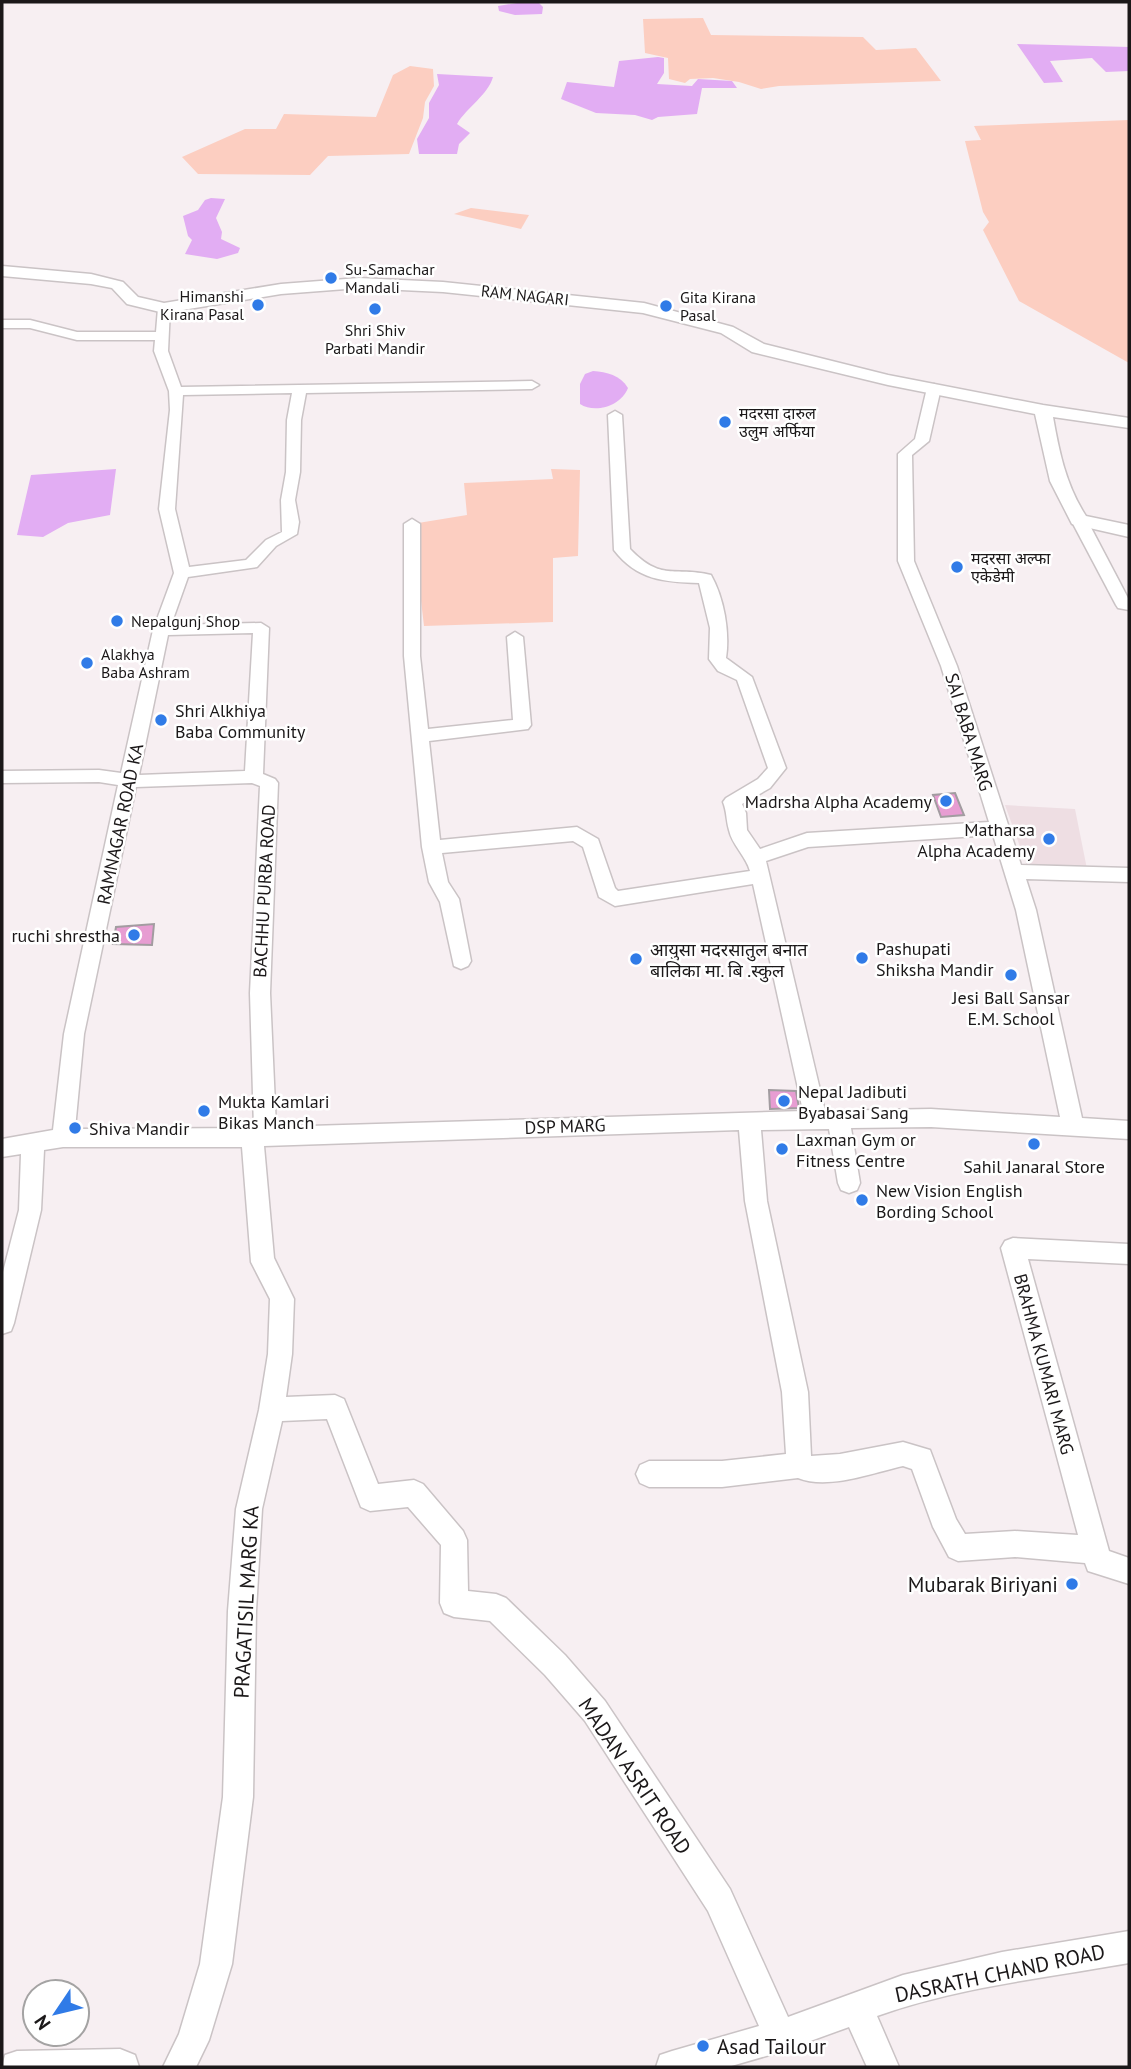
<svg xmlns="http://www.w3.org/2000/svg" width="1131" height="2069" viewBox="0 0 1131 2069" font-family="'PT Sans','Noto Sans Devanagari',sans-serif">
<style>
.built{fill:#eedee3}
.green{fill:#fccec1}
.water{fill:#e2adf3}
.building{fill:#e79dd2;stroke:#a29ca0;stroke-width:2}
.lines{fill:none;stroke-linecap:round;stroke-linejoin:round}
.minor-casing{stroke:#cac3c5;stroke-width:3}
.major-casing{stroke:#cac3c5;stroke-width:3}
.minor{fill:#fff;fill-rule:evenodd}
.major{fill:#fff;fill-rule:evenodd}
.poi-dot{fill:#307be7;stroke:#fff;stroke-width:2.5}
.labels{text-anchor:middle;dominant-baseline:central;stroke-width:5;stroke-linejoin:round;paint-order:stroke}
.far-poi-label{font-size:16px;fill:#1b1819;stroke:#fff;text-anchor:start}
.far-street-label{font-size:16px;fill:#1b1819;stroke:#fff}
.poi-label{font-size:18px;fill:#1b1819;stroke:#fff;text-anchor:start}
.street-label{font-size:18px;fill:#1b1819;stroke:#fff}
.near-poi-label{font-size:21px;fill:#1b1819;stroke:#fff;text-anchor:end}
.near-street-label{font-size:21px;fill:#1b1819;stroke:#fff}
</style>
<rect width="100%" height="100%" fill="#f7eff2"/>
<!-- built -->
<path class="built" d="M 1005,805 L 1075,809 L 1087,869 L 1028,869 Z"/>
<!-- green -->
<g class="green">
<path d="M 703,18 L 711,35 L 863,37 L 876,50 L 916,48 L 941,81 L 779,86 L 761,89 L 739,82 L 713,78 L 690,79 L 685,83 L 669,79 L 668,58 L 645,53 L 643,19 Z"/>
<path d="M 410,66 L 433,69 L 434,86 L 425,102 L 423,118 L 409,154 L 328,156 L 310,175 L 198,174 L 182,157 L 245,129 L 276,129 L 284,114 L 376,117 L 393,75 Z"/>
<path d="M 1129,120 L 1129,363 L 1019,301 L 983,230 L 989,222 L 983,212 L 965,141 L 981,140 L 974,126 Z"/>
<path d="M 471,208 L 529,215 L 521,229 L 454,214 Z"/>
<path d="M 551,469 L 580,470 L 578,556 L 553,558 L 553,622 L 424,626 L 412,524 L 467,515 L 464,483 L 553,479 Z"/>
</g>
<!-- water -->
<g class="water">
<path d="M 523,2 L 538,2 L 543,7 L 542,14 L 515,15 L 499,11 L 498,6 Z"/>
<path d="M 1017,44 L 1129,47 L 1129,71 L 1106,72 L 1092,58 L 1050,61 L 1063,82 L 1044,83 Z"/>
<path d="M 658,57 L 664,58 L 664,73 L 657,84 L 692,86 L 698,79 L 732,81 L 737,88 L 702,88 L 697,114 L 658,117 L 652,120 L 635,115 L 596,113 L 561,99 L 567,82 L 614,87 L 619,61 Z"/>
<path d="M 437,74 L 493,77 C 488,95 467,107 457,124 L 470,133 L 459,144 L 457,154 L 419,154 L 417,139 L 429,118 L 429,103 L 439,85 Z"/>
<path d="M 211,198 L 225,199 L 216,218 L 222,232 L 221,239 L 240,248 L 238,253 L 217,259 L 185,254 L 192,240 L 188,236 L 183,216 L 198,210 L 205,200 Z"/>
<path d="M 593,371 C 607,372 620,375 628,388 C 621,406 595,414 580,404 L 580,384 L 585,374 Z"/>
<path d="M 116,469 L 110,515 L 68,523 L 43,537 L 17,535 L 31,475 Z"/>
</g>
<!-- building -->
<g class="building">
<path d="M 955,793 L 964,815 L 941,817 L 933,795 Z"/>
<path d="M 154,924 L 152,945 L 113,944 L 116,927 Z"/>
<path d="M 769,1090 L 796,1091 L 799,1108 L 770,1109 Z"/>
</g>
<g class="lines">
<!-- minor casing -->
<g class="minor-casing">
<g id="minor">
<path d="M 164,304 L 170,308 L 168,351 L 181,387 L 532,381 L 539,385 L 532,389 L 306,393 L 301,420 L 300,472 L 295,500 L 299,522 L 297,534 L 276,546 L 257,567 L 188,577 L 171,625 L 261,623 L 269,628 L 263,774 L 275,779 L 278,783 L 270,993 L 276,1127 L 803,1111 L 753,884 L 615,906 L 599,897 L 583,847 L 573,841 L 442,853 L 448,882 L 459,899 L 471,961 L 468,966 L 461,969 L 454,966 L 440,902 L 429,882 L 422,847 L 404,656 L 404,524 L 412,519 L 420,524 L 420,656 L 428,729 L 513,720 L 507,637 L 515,632 L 523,637 L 531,725 L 528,729 L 429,741 L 440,840 L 577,827 L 598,839 L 615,888 L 618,891 L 750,871 C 746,856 732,845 729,830 C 726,820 727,812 723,802 L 726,798 L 758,779 L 768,768 L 737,680 L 718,671 L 709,659 L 710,628 L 699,583 C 664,582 637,580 614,550 L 608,415 L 615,411 L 622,415 L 630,549 C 662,582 673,566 711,575 C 724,598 730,632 726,658 L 752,677 L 786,768 L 770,788 L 742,804 L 746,813 L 747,830 L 760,849 L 807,833 L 989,822 L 941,666 L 898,561 L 898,454 L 915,439 L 927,388 L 934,384 L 941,388 L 929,441 L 912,455 L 914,561 L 957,666 L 1021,865 L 1129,868 L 1129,882 L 1026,879 L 1036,910 L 1082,1118 L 1129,1121 L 1129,1139 L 931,1127 L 851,1128 L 860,1183 L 857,1190 L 849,1193 L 841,1190 L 838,1183 L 829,1129 L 761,1130 L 767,1201 L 808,1392 L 811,1456 L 840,1454 L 903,1442 L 930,1450 L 956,1519 L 965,1534 L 1015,1531 L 1078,1535 L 1001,1248 L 1005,1241 L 1013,1238 L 1129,1244 L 1129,1264 L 1028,1259 L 1109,1551 L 1129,1558 L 1129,1584 L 1088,1571 L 1085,1563 L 1015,1557 L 958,1561 L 949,1557 L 933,1527 L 912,1469 L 903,1466 C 872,1473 828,1490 798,1478 L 722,1487 L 649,1487 L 640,1483 L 636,1474 L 640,1465 L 649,1461 L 722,1461 L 786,1454 L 782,1392 L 745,1201 L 739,1130 L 264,1146 L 274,1258 L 294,1299 L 292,1354 L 286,1397 L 335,1395 L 344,1399 L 378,1484 L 414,1480 L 423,1484 L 463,1531 L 467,1540 L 468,1591 L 496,1594 L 506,1598 L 565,1655 L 605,1701 L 730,1889 L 788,2017 L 903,1975 L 1002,1952 L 1129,1931 L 1129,1963 C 1045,1978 958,1987 877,2016 L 899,2067 L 867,2067 L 849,2027 L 780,2052 L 728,2067 L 656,2067 L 660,2055 L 672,2051 L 759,2026 L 708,1911 L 585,1721 L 545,1675 L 490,1621 L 454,1617 L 444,1613 L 440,1603 L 441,1545 L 408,1507 L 370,1511 L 361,1507 L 327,1419 L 282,1421 L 262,1509 L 256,1611 L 253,1797 L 232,1964 L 209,2040 L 196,2067 L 163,2067 L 179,2034 L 200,1964 L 223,1797 L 228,1611 L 236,1509 L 259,1410 L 268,1354 L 270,1299 L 251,1262 L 242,1147 L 63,1147 L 44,1150 L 41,1210 L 14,1323 L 11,1331 L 2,1334 L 2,1276 L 19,1210 L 21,1154 L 2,1157 L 2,1139 L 53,1130 L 64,1034 L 118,785 L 99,782 L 2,783 L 2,771 L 99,770 L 121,773 L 153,630 L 174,573 L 159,509 L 170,410 L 169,391 L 154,351 L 155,340 L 77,340 L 30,328 L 2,328 L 2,320 L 30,320 L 77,332 L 156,332 L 158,308 ZM 292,393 L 287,420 L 286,472 L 281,500 L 282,532 L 266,540 L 246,560 L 189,567 L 175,509 L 183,395 ZM 253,633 L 245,771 L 139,775 L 168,635 ZM 252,783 L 260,786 L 250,993 L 254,1128 L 75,1129 L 84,1034 L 136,787 ZM 993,835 L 1016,910 L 1060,1117 L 931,1109 L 825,1111 L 766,861 L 808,847 Z"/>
<path d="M 1079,515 L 1087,520 L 1129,600 L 1129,610 L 1118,608 L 1116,605 L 1071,520 Z"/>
<path d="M 120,2049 L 135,2055 L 139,2067 L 2,2067 L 5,2055 L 17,2051 Z"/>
</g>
</g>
<!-- major casing -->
<g class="major-casing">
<path id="major" d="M 2,266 L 91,274 L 123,282 L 138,297 L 164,303 L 281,284 L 359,278 L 443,282 L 644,303 L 733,327 L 764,344 L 888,375 L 1043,405 L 1129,418 L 1129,428 L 1053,417 C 1059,451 1066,486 1086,516 L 1129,525 L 1129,537 L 1072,524 L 1050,481 L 1035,414 L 888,385 L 752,352 L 721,333 L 643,313 L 443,292 L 359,288 L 281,294 L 164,313 L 127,304 L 112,288 L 91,284 L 2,276 Z"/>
</g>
<!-- minor -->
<use href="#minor" class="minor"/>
<!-- major -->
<use href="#major" class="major"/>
</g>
<!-- markers -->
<g class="poi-dot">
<circle cx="331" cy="278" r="7"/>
<circle cx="258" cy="305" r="7"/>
<circle cx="666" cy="306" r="7"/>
<circle cx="375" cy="309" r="7"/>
<circle cx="725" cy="422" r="7"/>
<circle cx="957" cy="567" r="7"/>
<circle cx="117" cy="621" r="7"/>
<circle cx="87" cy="663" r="7"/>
<circle cx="161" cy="720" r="7"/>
<circle cx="946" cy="801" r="7"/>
<circle cx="1049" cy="839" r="7"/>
<circle cx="134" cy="935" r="7"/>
<circle cx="862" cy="958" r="7"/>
<circle cx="636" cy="959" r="7"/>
<circle cx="1011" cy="975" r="7"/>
<circle cx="784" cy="1101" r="7"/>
<circle cx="204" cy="1111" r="7"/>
<circle cx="75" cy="1128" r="7"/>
<circle cx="1034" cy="1144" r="7"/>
<circle cx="782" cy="1149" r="7"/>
<circle cx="862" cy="1200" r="7"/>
<circle cx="1072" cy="1584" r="7"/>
<circle cx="703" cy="2046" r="7"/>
</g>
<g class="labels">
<!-- far-poi labels -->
<g class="far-poi-label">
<text x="345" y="269">Su-Samachar<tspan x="345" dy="18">Mandali</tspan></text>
<text x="244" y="296" text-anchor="end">Himanshi<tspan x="244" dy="18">Kirana Pasal</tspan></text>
<text x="680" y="297">Gita Kirana<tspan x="680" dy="18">Pasal</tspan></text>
<text x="375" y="330" text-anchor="middle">Shri Shiv<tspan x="375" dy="18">Parbati Mandir</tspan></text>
<text x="739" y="413">मदरसा दारुल<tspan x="739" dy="18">उलुम अर्फिया</tspan></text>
<text x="971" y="558">मदरसा अल्फा<tspan x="971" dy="18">एकेडेमी</tspan></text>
<text x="131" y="621">Nepalgunj Shop</text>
<text x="101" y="654">Alakhya<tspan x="101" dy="18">Baba Ashram</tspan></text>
</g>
<!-- far-street labels -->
<g class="far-street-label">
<text transform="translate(525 295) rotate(6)">RAM NAGARI</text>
</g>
<!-- poi labels -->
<g class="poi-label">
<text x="175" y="710">Shri Alkhiya<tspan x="175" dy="21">Baba Community</tspan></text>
<text x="932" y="801" text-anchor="end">Madrsha Alpha Academy</text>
<text x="1035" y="829" text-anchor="end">Matharsa<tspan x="1035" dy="21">Alpha Academy</tspan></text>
<text x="120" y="935" text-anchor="end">ruchi shrestha</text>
<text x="876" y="948">Pashupati<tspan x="876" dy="21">Shiksha Mandir</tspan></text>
<text x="650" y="949">आयुसा मदरसातुल बनात<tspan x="650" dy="21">बालिका मा. बि .स्कुल</tspan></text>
<text x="1011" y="997" text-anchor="middle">Jesi Ball Sansar<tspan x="1011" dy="21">E.M. School</tspan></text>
<text x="798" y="1091">Nepal Jadibuti<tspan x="798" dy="21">Byabasai Sang</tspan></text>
<text x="218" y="1101">Mukta Kamlari<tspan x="218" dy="21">Bikas Manch</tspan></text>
<text x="89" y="1128">Shiva Mandir</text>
<text x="796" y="1139">Laxman Gym or<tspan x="796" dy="21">Fitness Centre</tspan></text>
<text x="1034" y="1166" text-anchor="middle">Sahil Janaral Store</text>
<text x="876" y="1190">New Vision English<tspan x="876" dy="21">Bording School</tspan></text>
</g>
<!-- street labels -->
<g class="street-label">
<text transform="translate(969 732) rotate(73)">SAI BABA MARG</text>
<text transform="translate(120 824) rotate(-78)">RAMNAGAR ROAD KA</text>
<text transform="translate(264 891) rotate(-87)">BACHHU PURBA ROAD</text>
<text transform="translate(565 1126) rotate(-2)">DSP MARG</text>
<text transform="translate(1044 1364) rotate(75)">BRAHMA KUMARI MARG</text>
</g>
<!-- near-poi labels -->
<g class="near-poi-label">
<text x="1058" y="1584">Mubarak Biriyani</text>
<text x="717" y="2046" text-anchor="start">Asad Tailour</text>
</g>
<!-- near-street labels -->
<g class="near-street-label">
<text transform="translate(246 1602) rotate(-87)">PRAGATISIL MARG KA</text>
<text transform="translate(635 1776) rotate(56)">MADAN ASRIT ROAD</text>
<text transform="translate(1000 1973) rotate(-12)">DASRATH CHAND ROAD</text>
</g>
</g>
<!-- border -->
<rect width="1131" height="2069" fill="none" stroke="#1b1819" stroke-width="7"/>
<!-- north arrow -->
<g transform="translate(56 2013) rotate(235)"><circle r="33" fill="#ffffff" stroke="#a4a3a3" stroke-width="2"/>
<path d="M0-5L12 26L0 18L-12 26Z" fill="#307be7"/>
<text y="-10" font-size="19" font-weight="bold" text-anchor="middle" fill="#1b1819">N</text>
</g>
</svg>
